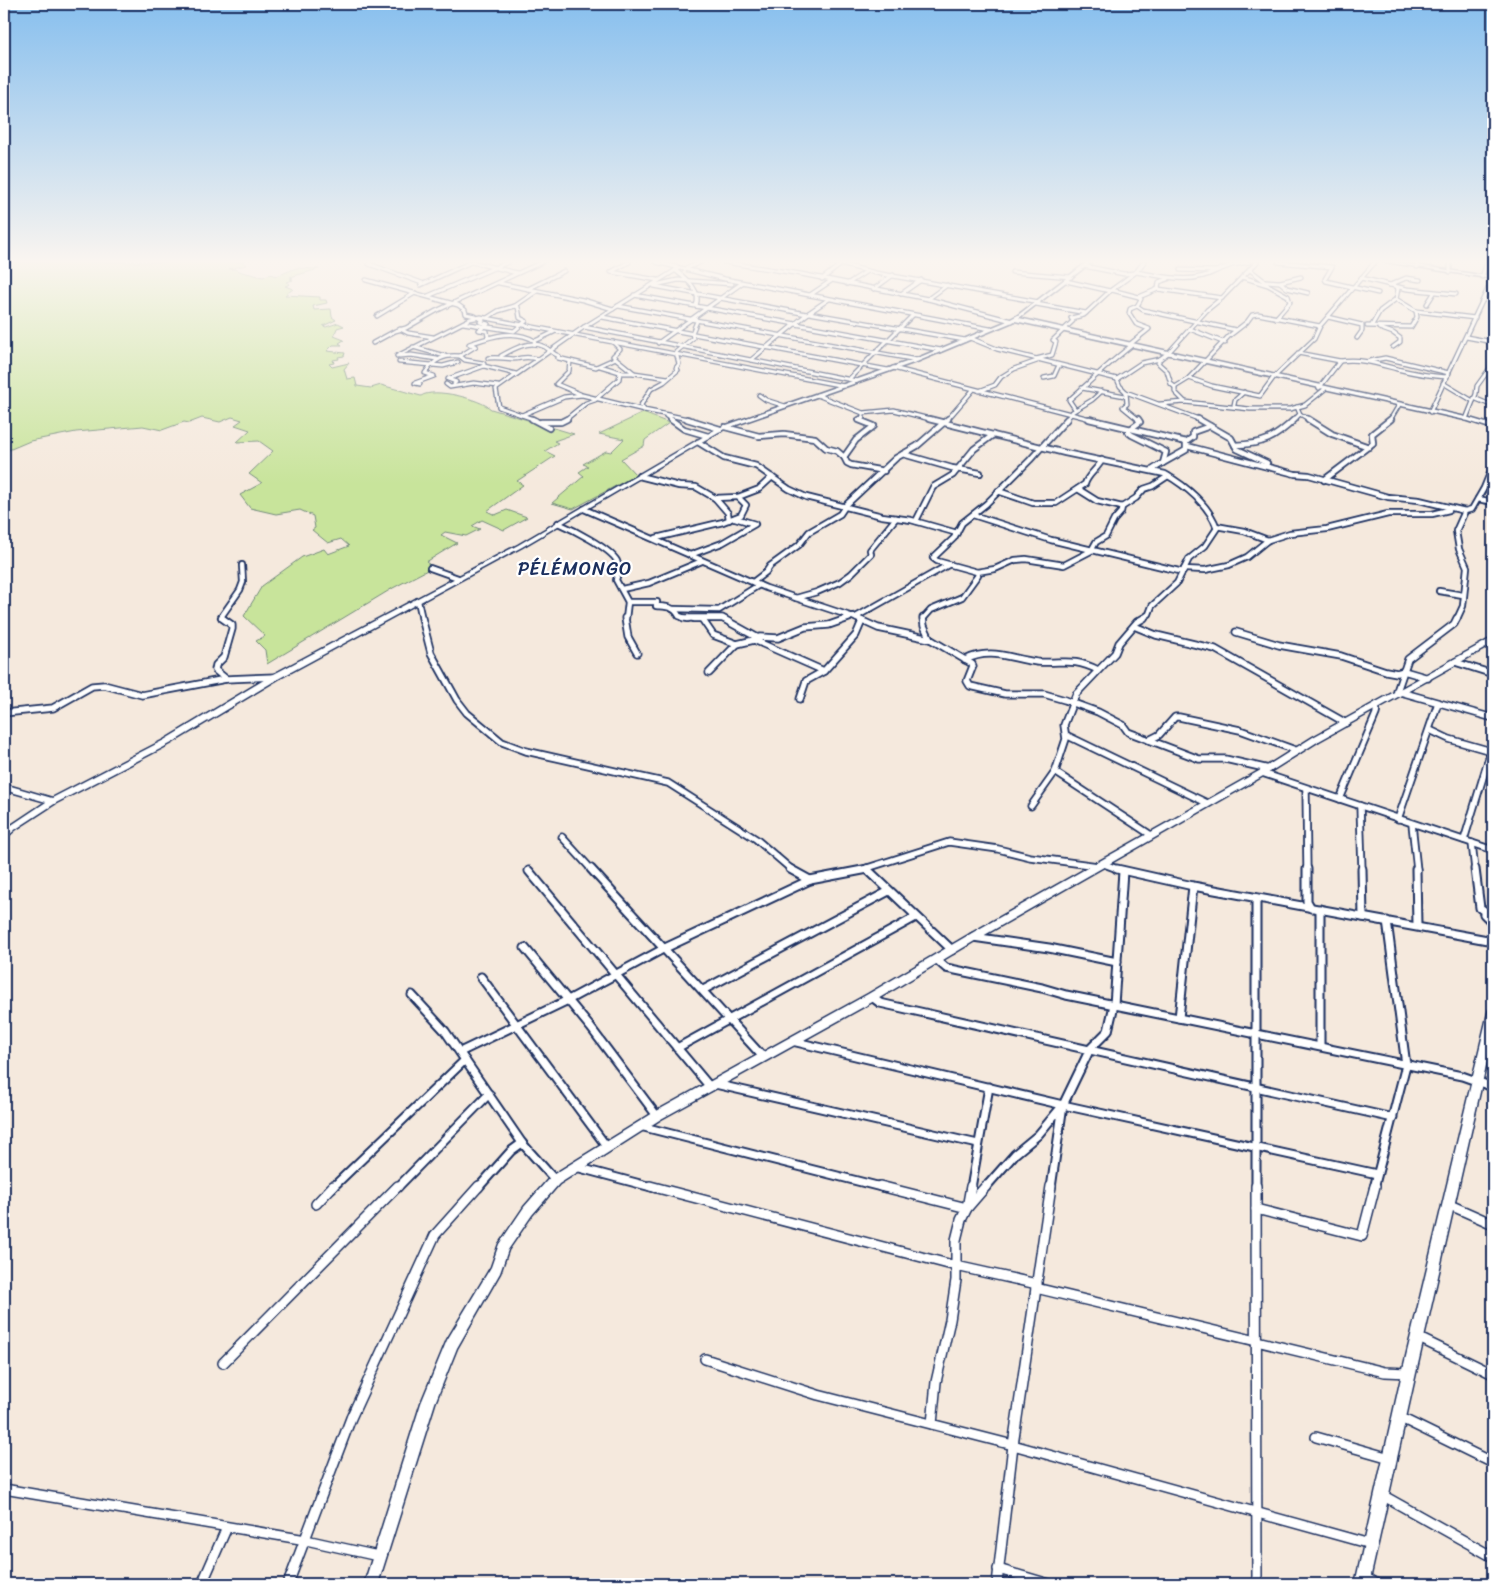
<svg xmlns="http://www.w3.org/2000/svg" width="1497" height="1588" viewBox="0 0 1497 1588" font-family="Sriracha,sans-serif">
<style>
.green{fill:#c8e49b;stroke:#728a7c}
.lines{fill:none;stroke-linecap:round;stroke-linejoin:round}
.street-far4-casing{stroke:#1b2f5e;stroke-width:5.5}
.street-far3-casing{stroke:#1b2f5e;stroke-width:8}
.street-far2-casing{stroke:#1b2f5e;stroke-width:9}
.street-far1-casing{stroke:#1b2f5e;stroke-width:11}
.street-casing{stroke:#1b2f5e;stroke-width:12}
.secondary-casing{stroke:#1b2f5e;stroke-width:3}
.street-far4{stroke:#fff;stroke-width:3}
.street-far3{stroke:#fff;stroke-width:4.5}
.street-far2{stroke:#fff;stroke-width:5.5}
.street-far1{stroke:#fff;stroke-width:7}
.street{stroke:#fff;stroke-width:9}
.secondary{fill:#fff;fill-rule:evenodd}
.labels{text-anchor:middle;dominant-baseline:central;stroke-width:4.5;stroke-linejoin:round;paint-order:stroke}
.quarter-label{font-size:19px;letter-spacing:1px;fill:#1b2f5e;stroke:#fff}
</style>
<rect width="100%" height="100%" fill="#f5e9dd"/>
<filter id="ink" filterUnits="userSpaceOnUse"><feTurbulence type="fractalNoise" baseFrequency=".02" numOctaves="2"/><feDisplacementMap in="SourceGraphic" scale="10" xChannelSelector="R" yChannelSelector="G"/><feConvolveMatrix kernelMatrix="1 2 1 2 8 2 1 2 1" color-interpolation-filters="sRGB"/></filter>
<g filter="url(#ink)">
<!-- green -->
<g class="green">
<path d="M 4,262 L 244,262 L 246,265 L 229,269 L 235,269 L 242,272 L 263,277 L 270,274 L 277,276 L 296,268 L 319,269 L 290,277 L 293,278 L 290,279 L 293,280 L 287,282 L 290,284 L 285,286 L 293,289 L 285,295 L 320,297 L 320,300 L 326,300 L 327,303 L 313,306 L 314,310 L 331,309 L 332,317 L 336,320 L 323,326 L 326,327 L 338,323 L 344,326 L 337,328 L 334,336 L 344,340 L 339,343 L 342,345 L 333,345 L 327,351 L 345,353 L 344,356 L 338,357 L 339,359 L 333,360 L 334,363 L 329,364 L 332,367 L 349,363 L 344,369 L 347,379 L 355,378 L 357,386 L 371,388 L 381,385 L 421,396 C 434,387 480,399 491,409 L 574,434 L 554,441 L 558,443 L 545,451 L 555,456 L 517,481 L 523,485 L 487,511 L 495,515 L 507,510 L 527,517 L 504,530 L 482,520 L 472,526 L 480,529 L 466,536 L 445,532 L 441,535 L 457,543 L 426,562 L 433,567 L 393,588 L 267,664 L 265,650 L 256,641 L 265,636 L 244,616 L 262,586 L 302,557 L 324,549 L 328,554 L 349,546 L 341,539 L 328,543 L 312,530 L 315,528 L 313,516 L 300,510 L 276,514 L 250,508 L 240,495 L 262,483 L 249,474 L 273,451 L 259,441 L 237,442 L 250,430 L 235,425 L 242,420 L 232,417 L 220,422 L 202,418 L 189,423 L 184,422 L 162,430 L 143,426 L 76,432 L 30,441 L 4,452 Z"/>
<path d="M 643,413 L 669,423 L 645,440 L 644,446 L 621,459 L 636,475 L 573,509 L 552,503 L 584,476 L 579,472 L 588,466 L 583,464 L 606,451 L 611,452 L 624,439 L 599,434 Z"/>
</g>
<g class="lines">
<!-- street-far4 casing -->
<g class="street-far4-casing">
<g id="street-far4">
<path d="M 370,262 L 369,264 L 422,283"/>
<path d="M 472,262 L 517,273"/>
<path d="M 629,262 L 611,272 L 658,280"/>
<path d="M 656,262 L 725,279 L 990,329"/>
<path d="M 724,262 L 801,274 L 928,299 L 947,285"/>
<path d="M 832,262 L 876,273 L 1039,302"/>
<path d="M 1278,262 L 1332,267 L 1325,279 L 1326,281 L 1378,293"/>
<path d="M 1450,262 L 1450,272"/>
<path d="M 1084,266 L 1124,274 L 1134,273"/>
<path d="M 1417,267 L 1418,262"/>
<path d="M 685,269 L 701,262"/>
<path d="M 1249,269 L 1267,283"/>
<path d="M 675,270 C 686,279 702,290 696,306"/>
<path d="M 1180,270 L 1216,271 L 1232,265 L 1249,262"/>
<path d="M 1012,272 L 1071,277"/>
<path d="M 1136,272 C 1163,276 1191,285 1216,271"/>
<path d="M 1242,277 L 1268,285 L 1288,296 L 1290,302 L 1276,318"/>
<path d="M 1482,277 L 1487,262"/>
<path d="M 1361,278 L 1407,289 L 1456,294"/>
<path d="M 822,279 L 840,265"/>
<path d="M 366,280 L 458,305 L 465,310 L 466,314 L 475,316"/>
<path d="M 1066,281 L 1110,291"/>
<path d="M 1266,281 L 1280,282 L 1301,277"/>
<path d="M 1280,282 L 1287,288 L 1308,293"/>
<path d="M 499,283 L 583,300 L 613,309"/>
<path d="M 847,284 L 867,271"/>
<path d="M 421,285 L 471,262"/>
<path d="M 655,285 L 678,280 L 732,284"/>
<path d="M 1390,285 L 1406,278 L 1420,280"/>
<path d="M 654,286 L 807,314"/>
<path d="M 528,289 L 564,271"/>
<path d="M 874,289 L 893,275"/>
<path d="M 1158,289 L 1159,282 L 1168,279"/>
<path d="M 1112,290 L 1139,297 L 1158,289 L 1222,298"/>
<path d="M 901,294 L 921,280"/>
<path d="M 634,295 L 941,350"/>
<path d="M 810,295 L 831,281"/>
<path d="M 428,296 L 508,262"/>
<path d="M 1139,297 L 1141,299 L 1137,306 L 1143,310 L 1236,330"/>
<path d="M 928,299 L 1012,321"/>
<path d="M 1396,299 L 1416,311"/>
<path d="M 1484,299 L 1493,304"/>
<path d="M 1036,304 L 1086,313"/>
<path d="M 1427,304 L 1434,293"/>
<path d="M 618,306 L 917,360"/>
<path d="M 809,313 L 965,340"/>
<path d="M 377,316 L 415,293"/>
<path d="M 602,317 L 888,370"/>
<path d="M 1328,317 L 1362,325 L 1362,331 L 1357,338"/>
<path d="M 479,318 L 483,320 L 480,322 L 488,324 L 479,330 L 487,331 L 488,337"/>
<path d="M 487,318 L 498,311 L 515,306 L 537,291"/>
<path d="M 463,323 L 514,331 L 526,321 L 520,318 L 518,307 L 515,306"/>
<path d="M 1372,325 L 1380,311 L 1396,299 L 1398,289 L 1395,286"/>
<path d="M 1367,326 L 1411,327 L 1417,317 L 1416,311 L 1475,318"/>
<path d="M 584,327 L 857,381"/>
<path d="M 1379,328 L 1393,333 L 1400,338 L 1400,342 L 1393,347"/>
<path d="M 400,329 L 408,333 L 433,337"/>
<path d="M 1190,329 L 1225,343"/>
<path d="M 1466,337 L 1493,342"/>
<path d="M 970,338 L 997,349 L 1117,379 L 1141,363 L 1160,359 L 1168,353 L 1207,310 L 1222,298 L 1257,262"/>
<path d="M 535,341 L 554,332"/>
<path d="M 613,342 L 620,349 L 613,356 L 634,373 L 668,378"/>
<path d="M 373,343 L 395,331 L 406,328 L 436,311 L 542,262"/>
<path d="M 658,343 L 742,283"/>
<path d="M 1129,345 L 1149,329 L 1136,324 L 1129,313 L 1130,309 L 1137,306"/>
<path d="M 413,347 L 445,356"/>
<path d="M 1298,353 L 1340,361"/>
<path d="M 397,356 L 470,319 L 481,317 L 844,386"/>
<path d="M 399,356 L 411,355 L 437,359"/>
<path d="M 501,356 C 513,349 530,339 545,347 C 550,350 553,354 559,356 L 558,358 L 596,367 L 616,358"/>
<path d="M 488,358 C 497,357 503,358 513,359 C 523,359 524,355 537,359"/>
<path d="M 1036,359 L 1052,355 L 1056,342 L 1053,340 L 1073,321 L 1071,318 L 1084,315 L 1110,291 L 1136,272 L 1144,262"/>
<path d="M 1160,359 L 1158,363 L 1167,371 L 1171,384 L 1175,387"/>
<path d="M 751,360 L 807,314 L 829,299"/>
<path d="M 570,361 L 569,371 L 556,384 L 580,394"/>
<path d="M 1369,361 L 1385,358 L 1449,373"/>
<path d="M 399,362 L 443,366 L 458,362"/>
<path d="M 483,363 L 465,360 L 460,356 L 476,346 L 469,344 C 490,337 514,328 535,341 L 534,344"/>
<path d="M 484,364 L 484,366 L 516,374"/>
<path d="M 600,366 L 623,373 L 634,373"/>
<path d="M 893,368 L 1071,414 L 1066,420"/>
<path d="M 850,378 L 913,315"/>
<path d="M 1044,378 L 1054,376 L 1059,365"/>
<path d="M 1189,378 L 1212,386 L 1260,396 L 1274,377 L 1314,339 L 1320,326 L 1375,262"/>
<path d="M 1117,379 L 1120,386 L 1126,392 L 1201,420"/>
<path d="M 1443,383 L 1473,401"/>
<path d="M 420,384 L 415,383 L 434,376 L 425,373 C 434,360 444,354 460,356"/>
<path d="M 446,384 L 450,387 L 474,383 L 498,386"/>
<path d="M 454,384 L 456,382 L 448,379 L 484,366"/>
<path d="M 1082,388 L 1125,396"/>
<path d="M 1319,388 L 1340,361 C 1360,358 1378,364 1397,369 C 1413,373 1430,376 1447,377"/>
<path d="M 979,391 L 995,385 L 1001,377 L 1014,369 L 1037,361"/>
<path d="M 1126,392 L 1127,404 L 1123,407 L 1139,420"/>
<path d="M 759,395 L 766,400 L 785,406"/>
<path d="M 817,395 L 863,413 L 894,410 L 934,420"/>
<path d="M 1474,398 L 1493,406"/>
<path d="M 1185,402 L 1175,392 L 1175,387 L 1188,379 L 1229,336 L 1247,322 L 1252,315 L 1258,314 L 1320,326"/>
<path d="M 1160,404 L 1185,402 L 1250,409 L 1290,409 L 1305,405 L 1325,389"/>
<path d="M 1234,405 L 1235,400 L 1244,392"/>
<path d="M 1297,407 L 1300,414 L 1310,420"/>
<path d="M 1075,409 L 1069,400 C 1090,382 1109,363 1131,346"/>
<path d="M 1072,412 L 1092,400 L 1102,391"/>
<path d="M 1430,412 L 1493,278"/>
<path d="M 1071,414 L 1094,420"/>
<path d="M 522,415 L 564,397 L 582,395 L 644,410"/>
<path d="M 666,416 L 672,420"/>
<path d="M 1466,419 L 1476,394 L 1477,386 L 1490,368 L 1493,350"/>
<path d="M 536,420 L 499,407 L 496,389 L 584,327 L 679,268"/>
<path d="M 565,420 L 586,403 L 595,400 L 619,379 L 620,372"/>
<path d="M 693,420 L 644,410 L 641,405 L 651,389 L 664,382 L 678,370 L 676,368 L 679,364 L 676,352 L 693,338 L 692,333 L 697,321 L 695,318"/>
<path d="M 859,420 L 863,418 L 863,413"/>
<path d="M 947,420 L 973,390"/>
<path d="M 1294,420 L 1300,414"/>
<path d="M 1390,420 L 1399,405"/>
</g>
</g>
<!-- street-far3 casing -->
<g class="street-far3-casing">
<g id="street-far3">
<path d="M 532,419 L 549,428"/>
<path d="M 670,419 L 684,429 L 708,436"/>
<path d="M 687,419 L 720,429"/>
<path d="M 861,419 L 859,420 L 874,426 L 856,440 L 844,457 L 847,463 L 851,465 L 884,471"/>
<path d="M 929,419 L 1065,453 L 1165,474 C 1186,486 1209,505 1217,528 L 1205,546 L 1189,559 L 1177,583 L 1152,606 L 1149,614 L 1142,619"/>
<path d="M 1067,419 L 1030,460 L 986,504 L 962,523 L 954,538 L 933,558 L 937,561 L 977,572 L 995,569 L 1015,560 L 1026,559 L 1064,565 L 1091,551 L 1096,542 L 1106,536 L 1114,520 L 1121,512 L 1122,507 L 1136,498 L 1144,489 L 1153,486 L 1168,476"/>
<path d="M 1089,419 L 1186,442"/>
<path d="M 1198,419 L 1231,438 L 1237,449 L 1267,463"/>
<path d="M 1308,419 L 1332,434 L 1369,447"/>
<path d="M 541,422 L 561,422 L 567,419"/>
<path d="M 725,427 L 759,436 L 784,434 L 815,438 L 826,448 L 837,451 L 844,457"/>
<path d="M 1129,430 L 1140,422 L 1138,419"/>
<path d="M 1129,430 L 1128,432 L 1132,435 L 1166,452 L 1163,463 L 1152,470"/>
<path d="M 698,442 L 724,458 L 756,466 L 789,489 L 806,497 L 882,516 L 911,520 L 957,533"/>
<path d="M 1235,445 C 1264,444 1274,439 1295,419"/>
<path d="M 1187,446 L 1295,474 L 1309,475 L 1388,497 L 1419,500 L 1465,511 L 1472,509 L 1484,488 L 1493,466"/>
<path d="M 903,454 L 952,468 L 980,473"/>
<path d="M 1163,463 L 1186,450 L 1186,442 L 1193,437 L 1193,432 L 1210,426"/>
<path d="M 639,476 L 679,486 L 696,487 L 715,498 L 738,497"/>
<path d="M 1324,480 L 1373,443 L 1372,434 L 1391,419"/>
<path d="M 1078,489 L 1097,501 L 1122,507"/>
<path d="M 998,491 L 1033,503 L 1056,503 L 1085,484 C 1088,474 1097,470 1102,460"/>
<path d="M 715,498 L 728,513 L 729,520"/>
<path d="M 1478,499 L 1493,502"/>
<path d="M 584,509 L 766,588 L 859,619"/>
<path d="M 973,515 L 1051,540 L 1183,572"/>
<path d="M 916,521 L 933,487 L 953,475 L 974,449 L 993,435"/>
<path d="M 558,523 C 572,529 610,548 617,561 C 620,567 618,574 616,580 L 628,602 L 626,619"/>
<path d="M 1216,526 L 1244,531 L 1268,540"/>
<path d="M 656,538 L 723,522 L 741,515 L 746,505 L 738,497 L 759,489 L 772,477"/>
<path d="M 690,555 L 722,543 L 755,524 L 735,518"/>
<path d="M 430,568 L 458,578"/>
<path d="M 1184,569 L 1205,570 L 1229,565 L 1247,557 L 1268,540 L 1290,533 L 1327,529 L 1388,514 L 1432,514 L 1449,510"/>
<path d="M 753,582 L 766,572 L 770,566 L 799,545 L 809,532 L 840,514 L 846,505 L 896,458 L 917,446 L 948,419"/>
<path d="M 622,589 L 649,583 L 702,561"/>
<path d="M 1439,591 L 1463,595"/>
<path d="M 796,598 L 817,592 L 840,582 L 851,574 L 871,554 L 870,550 L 896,518"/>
<path d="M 418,601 L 422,619"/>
<path d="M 628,602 L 657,602 L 656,606 C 666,607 674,606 679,616 L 688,619"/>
<path d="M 673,609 L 719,610 L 759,585"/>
<path d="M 856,617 L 948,565"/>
<path d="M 224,619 L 221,617 L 240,590 L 243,582 L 242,565"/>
<path d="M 694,619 L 724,619"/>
<path d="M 845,619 L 853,616"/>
<path d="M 923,619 L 931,610 L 962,597 L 978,575 L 977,572"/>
<path d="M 1457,619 L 1463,606 L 1467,567 L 1459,549 L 1456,531 L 1465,511"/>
</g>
</g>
<!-- street-far2 casing -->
<g class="street-far2-casing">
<g id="street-far2">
<path d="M 222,618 L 232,625 L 232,629 L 224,657 L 216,665 L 215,670 L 226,679"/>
<path d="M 422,618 L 431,653 L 457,700 L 467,713 L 502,742 L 526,751 L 668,783 L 756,839 L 792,870"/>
<path d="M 625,618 L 628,637 L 637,653"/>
<path d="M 684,618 L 722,618 L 758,638"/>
<path d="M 856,618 L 878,628 L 930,639 L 972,664 L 973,666 L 967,681 L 970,686 L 1005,694 L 1044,694 L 1065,700 L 1098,712 L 1123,725 L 1128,732 L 1199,759 L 1225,759 L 1269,769"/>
<path d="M 923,618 L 924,626 L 930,639"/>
<path d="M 1457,618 L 1454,624 L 1408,659 L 1397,691 L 1493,718"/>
<path d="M 702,619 L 713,635 L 737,644 L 709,673"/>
<path d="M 1134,626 L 1156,635 L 1215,649 L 1346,723"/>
<path d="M 1236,632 L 1279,645 L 1341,656 L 1386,671 L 1397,673 L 1404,671 L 1428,678"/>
<path d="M 737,644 L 754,640"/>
<path d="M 965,660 C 992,647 1010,659 1037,662 C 1064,664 1071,657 1098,670"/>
<path d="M 1455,662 L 1493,674"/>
<path d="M 824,671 L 754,640 L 760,637 L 778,638 L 805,627 L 829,625 L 849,618"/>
<path d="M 800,699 L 806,681 L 824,671 L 856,635 L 862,621"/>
<path d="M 4,713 L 53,708 L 92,686 L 104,685 L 142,695 L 226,679 L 275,677"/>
<path d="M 1430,730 L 1449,739 L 1491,751"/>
<path d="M 1066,735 L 1207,803"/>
<path d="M 1149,740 L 1159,735 L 1175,717 L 1179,717 L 1240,730 L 1298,751"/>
<path d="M 1055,772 L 1151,835"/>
<path d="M 1262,773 L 1493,850"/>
<path d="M 1306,789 L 1307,870"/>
<path d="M 1340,799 L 1376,714 L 1377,705"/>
<path d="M 1031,806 L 1055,772 L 1066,739 L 1064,725 L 1076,694 L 1115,653 L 1119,643 L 1137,622 L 1144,618"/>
<path d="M 1360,806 L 1362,870"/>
<path d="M 1398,819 L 1438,703"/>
<path d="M 1412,824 L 1417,870"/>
<path d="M 562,837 L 592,870"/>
<path d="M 1464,840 L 1491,751 L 1493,751"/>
<path d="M 1472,843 L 1475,870"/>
<path d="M 1104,864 L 1120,870"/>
<path d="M 861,870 L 949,842 L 998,849 L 1030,857 L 1098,866"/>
</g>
</g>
<!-- street-far1 casing -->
<g class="street-far1-casing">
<g id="street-far1">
<path d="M 591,869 L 763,1057"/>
<path d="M 790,869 L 810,880"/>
<path d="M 867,869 L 952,950"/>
<path d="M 1117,869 L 1193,886 L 1493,941"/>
<path d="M 1307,869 L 1307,901 L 1311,908"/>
<path d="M 1362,869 L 1363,917"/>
<path d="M 1416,869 L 1417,926"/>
<path d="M 1475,869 L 1480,908 L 1493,917"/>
<path d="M 529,871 L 710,1087"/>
<path d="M 1256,898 L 1256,1188"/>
<path d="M 1320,909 L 1320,1046"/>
<path d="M 1484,914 L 1493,923"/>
<path d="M 973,937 L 1049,948 L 1117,962"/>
<path d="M 525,948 L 591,1028 L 657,1116"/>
<path d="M 937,960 L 946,968 L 1042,988 L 1066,995 L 1462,1076 L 1493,1087"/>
<path d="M 481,977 L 607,1147"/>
<path d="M 703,990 L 889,891"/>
<path d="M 412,995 L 445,1031 L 522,1143 L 555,1180"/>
<path d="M 872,997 L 880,1003 L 1393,1118"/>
<path d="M 1179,1018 L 1193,886"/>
<path d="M 792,1041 L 1063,1105 L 1377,1174"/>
<path d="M 677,1048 L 916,917"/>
<path d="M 460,1052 L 568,1000 L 665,948 L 810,880 L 868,869"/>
<path d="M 715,1084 L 978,1144"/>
<path d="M 640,1126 L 885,1188"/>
<path d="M 576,1167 L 655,1188"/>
<path d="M 332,1188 L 465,1060"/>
<path d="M 397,1188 L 489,1094"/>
<path d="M 478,1188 L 511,1151 L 522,1143"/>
<path d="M 971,1188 L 989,1087"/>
<path d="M 985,1188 L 1015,1154 L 1038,1135 L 1063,1105"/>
<path d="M 1051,1188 L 1063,1105 L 1090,1049 L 1108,1031 L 1114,1005 L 1123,871"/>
<path d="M 1374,1188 L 1406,1065 L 1387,921"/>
</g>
</g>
<!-- street casing -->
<g class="street-casing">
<g id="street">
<path d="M 650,1186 L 956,1266 L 1037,1284"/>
<path d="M 880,1186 L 967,1208 L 971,1186"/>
<path d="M 1256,1186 L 1257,1584"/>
<path d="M 316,1204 L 333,1186"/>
<path d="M 1450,1205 L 1493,1224"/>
<path d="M 1256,1209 L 1362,1236 L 1375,1186"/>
<path d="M 1036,1288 L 1385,1372 L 1409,1373"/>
<path d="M 1417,1337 L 1493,1374"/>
<path d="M 705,1359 L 818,1395 L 1013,1445 L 1370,1544"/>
<path d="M 223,1363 L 398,1186"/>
<path d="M 1399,1417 L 1493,1463"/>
<path d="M 932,1424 L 936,1382 L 950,1320 L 956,1280 L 956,1240 L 961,1220 L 967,1208 L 986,1186"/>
<path d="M 1316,1437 L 1390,1458"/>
<path d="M 4,1489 L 306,1540 L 378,1556"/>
<path d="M 1382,1495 L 1493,1557"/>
<path d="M 998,1569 L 1049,1584"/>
<path d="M 1364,1577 L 1377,1584"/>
<path d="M 202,1584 L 227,1527"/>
<path d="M 288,1584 L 351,1418 L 435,1235 L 479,1186"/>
<path d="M 997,1584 L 1013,1445 L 1051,1186"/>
</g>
</g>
<!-- secondary casing -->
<g class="secondary-casing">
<g id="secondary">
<path d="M 1087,262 L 1092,262 L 1019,318 L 1466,417 L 1493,425 L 1493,429 L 1465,420 L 1015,321 L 919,361 L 722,430 L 522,547 L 278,679 L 170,744 L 56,803 L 16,829 L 7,837 L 4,838 L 4,830 L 46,802 L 4,790 L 4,784 L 52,798 L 164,740 L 272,675 L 518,545 L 718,428 L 915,359 L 1005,322 L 1018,315 Z"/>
<path d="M 1385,262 L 1396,262 L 1493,277 L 1493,279 Z"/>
<path d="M 1490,639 L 1493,639 L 1493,644 L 1319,741 L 1265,775 L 983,936 L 876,1000 L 661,1119 L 559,1184 L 532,1215 L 508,1250 L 500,1273 L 457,1348 L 435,1403 L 378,1584 L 364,1584 L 421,1403 L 447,1340 L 491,1267 L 499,1244 L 524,1207 L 551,1176 L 653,1113 L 868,994 L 977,930 L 1259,771 L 1313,737 Z"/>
<path d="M 1493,1009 L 1493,1035 L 1416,1373 L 1369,1584 L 1355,1584 L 1402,1373 L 1488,1013 L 1489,1010 Z"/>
</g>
</g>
<!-- street-far4 -->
<use href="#street-far4" class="street-far4"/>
<!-- street-far3 -->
<use href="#street-far3" class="street-far3"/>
<!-- street-far2 -->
<use href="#street-far2" class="street-far2"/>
<!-- street-far1 -->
<use href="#street-far1" class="street-far1"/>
<!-- street -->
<use href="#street" class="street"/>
<!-- secondary -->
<use href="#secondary" class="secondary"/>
</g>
</g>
<!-- sky -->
<linearGradient id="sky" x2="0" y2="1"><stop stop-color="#87bfee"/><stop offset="0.54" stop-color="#faf5f0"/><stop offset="1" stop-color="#faf5f0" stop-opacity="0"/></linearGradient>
<rect width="1497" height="484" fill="url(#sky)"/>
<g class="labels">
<!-- quarter labels -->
<g class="quarter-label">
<text x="575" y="568">PÉLÉMONGO</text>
</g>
</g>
<!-- margin -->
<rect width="1497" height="1588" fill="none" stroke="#fff" stroke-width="20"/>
<rect x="10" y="10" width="1477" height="1568" fill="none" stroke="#1b2f5e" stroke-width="2" filter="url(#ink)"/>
</svg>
